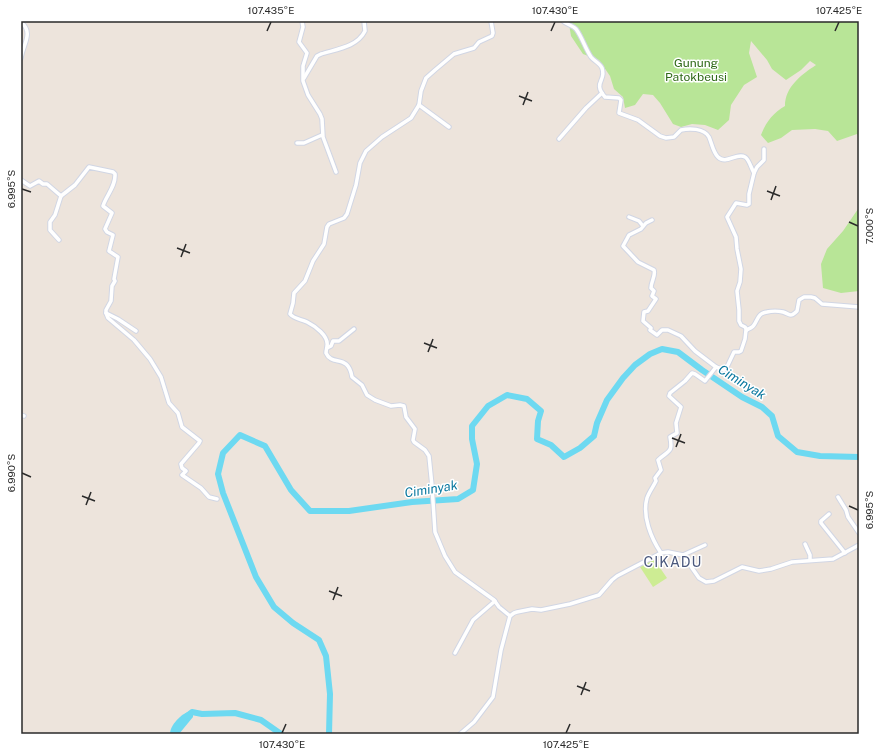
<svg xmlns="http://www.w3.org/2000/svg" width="880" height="755" viewBox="0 0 880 755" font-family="'Public Sans',sans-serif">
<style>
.green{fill:#b8e597}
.pitch{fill:#cdec93}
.water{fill:#6dd9f1}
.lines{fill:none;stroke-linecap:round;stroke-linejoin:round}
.river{stroke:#6dd9f1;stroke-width:6}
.minor-casing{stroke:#d1d6e4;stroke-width:5.5}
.minor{stroke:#fff;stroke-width:3.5}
.ticks{fill:none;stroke:#2a2a2a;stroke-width:1.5}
.labels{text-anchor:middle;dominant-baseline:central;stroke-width:3;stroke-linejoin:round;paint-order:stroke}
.park-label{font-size:12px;fill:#306a18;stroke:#fff}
.water-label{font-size:13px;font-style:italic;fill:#0a789f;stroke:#fff}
.quarter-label{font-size:14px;letter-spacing:1px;fill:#4a577c;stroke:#fff}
.neatline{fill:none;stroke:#2a2a2a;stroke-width:1.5}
.ticks-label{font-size:10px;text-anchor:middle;fill:#2a2a2a}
</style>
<rect width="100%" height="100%" fill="#ede4dc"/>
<!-- green -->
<g class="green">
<path d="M 566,21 L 859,21 L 859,138 L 857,134 L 837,141 L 828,131 L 815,129 L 792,130 L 781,138 L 768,143 L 761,135 C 766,122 773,113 785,106 C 785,87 801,75 816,65 L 810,61 L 801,70 L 786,80 L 772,69 L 767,60 L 751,41 L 749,53 L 757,77 L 744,85 L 731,105 L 729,120 L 718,130 L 705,125 L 692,124 L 681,127 L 673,124 L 660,103 L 653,95 L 643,94 L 635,105 L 625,108 L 623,97 L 614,89 L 610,76 L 599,60 L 583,54 L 571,36 L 569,24 Z"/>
<path d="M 859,188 L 859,291 L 841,293 L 823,288 L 821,264 L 827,249 L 843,231 L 858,209 Z"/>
</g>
<!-- pitch -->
<path class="pitch" d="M 654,559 L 667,578 L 653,587 L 640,567 Z"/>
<!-- water -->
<path class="water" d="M 190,711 L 193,711 L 193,717 L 179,734 L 170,734 C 170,725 181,714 190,711 Z"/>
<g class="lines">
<!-- river -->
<g class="river">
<path d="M 187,716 L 192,712 L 202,714 L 235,713 L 261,720 L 281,734"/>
<path d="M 329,734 L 330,694 L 326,656 L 319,640 L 293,623 L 274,607 L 256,577 L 223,493 L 218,474 L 223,453 L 240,435 L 265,446 L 291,490 L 310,511 L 349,511 L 412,502 L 458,499 L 473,490 L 477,464 L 472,439 L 472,426 L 488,406 L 507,395 L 527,399 L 541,411 L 538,421 L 537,439 L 551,445 L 564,457 L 580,448 L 594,436 L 597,423 L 607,400 L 623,378 L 635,365 L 650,354 L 662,349 L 678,352 L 702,370 L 742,397 L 762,407 L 772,416 L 778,436 L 797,452 L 820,456 L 859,457"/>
</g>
<!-- minor casing -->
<g class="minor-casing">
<g id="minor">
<path d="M 302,21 L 303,27 L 299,42 L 307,53 L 303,66 L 303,81 L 308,95 L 320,114 L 322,119 L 323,137 L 336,172"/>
<path d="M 491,21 L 493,33 L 492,36 L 479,42 L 474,48 L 454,54 L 435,70 L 426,78 L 421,91 L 419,105 L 411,118 L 382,137 L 366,151 L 360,163 L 356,185 L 347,214 L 344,218 L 329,224 L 327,227 L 324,244 L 313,261 L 305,281 L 294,293 L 293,303 L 290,314 C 294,319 301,319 307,322 C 315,326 329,336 327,346 C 327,348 326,350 326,353 C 332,367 348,353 352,377 L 362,385 L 367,395 L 375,400 L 391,406 L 400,405 L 404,406 L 406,417 L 415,429 L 413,440 L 414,442 L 425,450 L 429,456 L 432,486 L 435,532 L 445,556 L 455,572 L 494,600 L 499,607 L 510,616"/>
<path d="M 563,21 C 567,25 572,25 576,29 C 582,37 585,48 591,57 C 594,61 600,63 602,68 C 607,81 592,82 605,97 L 619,98 L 621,100 L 619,113 L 638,120 L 660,136 L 666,138 L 674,137 L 681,130 C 689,128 704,128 709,137 C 712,144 713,152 718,157 C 726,165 737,152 745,157 C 749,159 751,168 754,173"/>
<path d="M 21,22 C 34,33 23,44 21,58"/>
<path d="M 304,78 L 317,56 L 321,54 C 337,49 357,47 365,31 L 364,21"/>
<path d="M 419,105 L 449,127"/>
<path d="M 559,139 L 586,108 L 602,93"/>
<path d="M 297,143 L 304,143 L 322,135"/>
<path d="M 21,180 L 30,186 L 39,181 L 43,184 L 47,184 L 61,196 L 75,185 L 89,167 L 113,172 L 115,174 C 116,186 106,196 103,206 L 112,213 L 105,229 L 107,232 L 113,235 L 109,251 L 118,257 L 114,279 L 115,281 L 112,286 L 111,301 L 106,310 L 106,313 L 108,318 L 134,340 L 150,359 L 161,377 L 169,403 L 178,413 L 182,427 L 200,441 L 199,443 L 181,464 L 182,468 L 186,471 L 182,475 L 201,488 L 209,497 L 217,499"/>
<path d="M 629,217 L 639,221 L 643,226"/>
<path d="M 652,220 L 646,223 L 641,229 L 629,235 L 623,246 L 638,262 L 654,270 C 656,276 651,281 651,288 L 654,291 L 652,296 L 656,299 L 648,311 L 644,312 L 643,321 L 651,328 L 650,330 L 657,335 L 662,330 L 668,330 L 681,336 L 695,351 L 716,367"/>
<path d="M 59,240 L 50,230 L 50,222 L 55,215 L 61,196"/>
<path d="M 106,313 L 118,319 L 136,331"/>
<path d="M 747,330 L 745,327 L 741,325 L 739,321 L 739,310 L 737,291 L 740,282 L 741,269 L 737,249 L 736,237 L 727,217 L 736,203 L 747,205 L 749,204 L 749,194 L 754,173 L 757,167 L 764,160 L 764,149"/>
<path d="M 327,348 L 331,346 L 333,341 L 339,341 L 354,329"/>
<path d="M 21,415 L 24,416"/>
<path d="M 838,497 L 846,510 L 848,517 L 859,533"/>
<path d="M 829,514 L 821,521 L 821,523 L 845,553"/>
<path d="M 805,544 L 810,555 L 810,559"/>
<path d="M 661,553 C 651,538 642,516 647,498 C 649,492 653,487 656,481 L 655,478 L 661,470 L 658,460 C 669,450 673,453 670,437 L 677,433 L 676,423 L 681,407 L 669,396 L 670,393 L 685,381 L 692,373 L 695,374 L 705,381 L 716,367 L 724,370 L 726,369 L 734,352 L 739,352 L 741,351 L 745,339 L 746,330 C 749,329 752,328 754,325 C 758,319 758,313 767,312 C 771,311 779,311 783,312 C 790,314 790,318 797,311 L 799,300 L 804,297 L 811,297 L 815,298 L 822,304 L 859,307"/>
<path d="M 683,555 L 705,545"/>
<path d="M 455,653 L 473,620 L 495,601"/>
<path d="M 460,734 L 474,722 L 493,697 L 501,650 L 510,616 L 514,613 L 517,612 L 532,609 L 541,610 L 570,604 L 599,595 L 612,580 L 617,576 L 661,553 L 668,552 L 683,555 L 699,578 L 706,582 L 714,581 L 742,567 L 759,571 L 771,569 L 792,562 L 833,559 L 859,545"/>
</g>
</g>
<!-- minor -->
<use href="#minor" class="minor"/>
</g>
<!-- ticks -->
<path class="ticks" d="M 267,31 L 271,22M 551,31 L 555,22M 835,31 L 839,22M 519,96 L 532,101M 523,105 L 528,92M 22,189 L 31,192M 767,191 L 780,196M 771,200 L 776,186M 849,222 L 858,226M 177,248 L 190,253M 181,257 L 186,244M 424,343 L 437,348M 428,352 L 433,339M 672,438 L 685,443M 676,447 L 681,434M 22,473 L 31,477M 82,496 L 95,501M 86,505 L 91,492M 849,506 L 858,510M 329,591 L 342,596M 333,600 L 338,587M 577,686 L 590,691M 581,695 L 586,682M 282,733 L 286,724M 566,733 L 570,724"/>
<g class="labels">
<!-- park labels -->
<g class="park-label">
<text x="696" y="63">Gunung<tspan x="696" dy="14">Patokbeusi</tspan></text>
</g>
<!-- water labels -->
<g class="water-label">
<text transform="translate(742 382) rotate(32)">Ciminyak</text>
<text transform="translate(431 489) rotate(-9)">Ciminyak</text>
</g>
<!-- quarter labels -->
<g class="quarter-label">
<text x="673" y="562">CIKADU</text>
</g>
</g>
<!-- border -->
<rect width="880" height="755" fill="none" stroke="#ffffff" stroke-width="44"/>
<rect x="22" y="22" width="836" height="711" class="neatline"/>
<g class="ticks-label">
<text x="271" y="14">107.435°E</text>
<text x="555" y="14">107.430°E</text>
<text x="839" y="14">107.425°E</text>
<text transform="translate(11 189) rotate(-90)" y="4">6.995°S</text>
<text transform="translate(869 226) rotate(-90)" y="4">7.000°S</text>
<text transform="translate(11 473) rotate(-90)" y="4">6.990°S</text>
<text transform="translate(869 510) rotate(-90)" y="4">6.995°S</text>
<text x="282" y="748">107.430°E</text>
<text x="566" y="748">107.425°E</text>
</g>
</svg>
